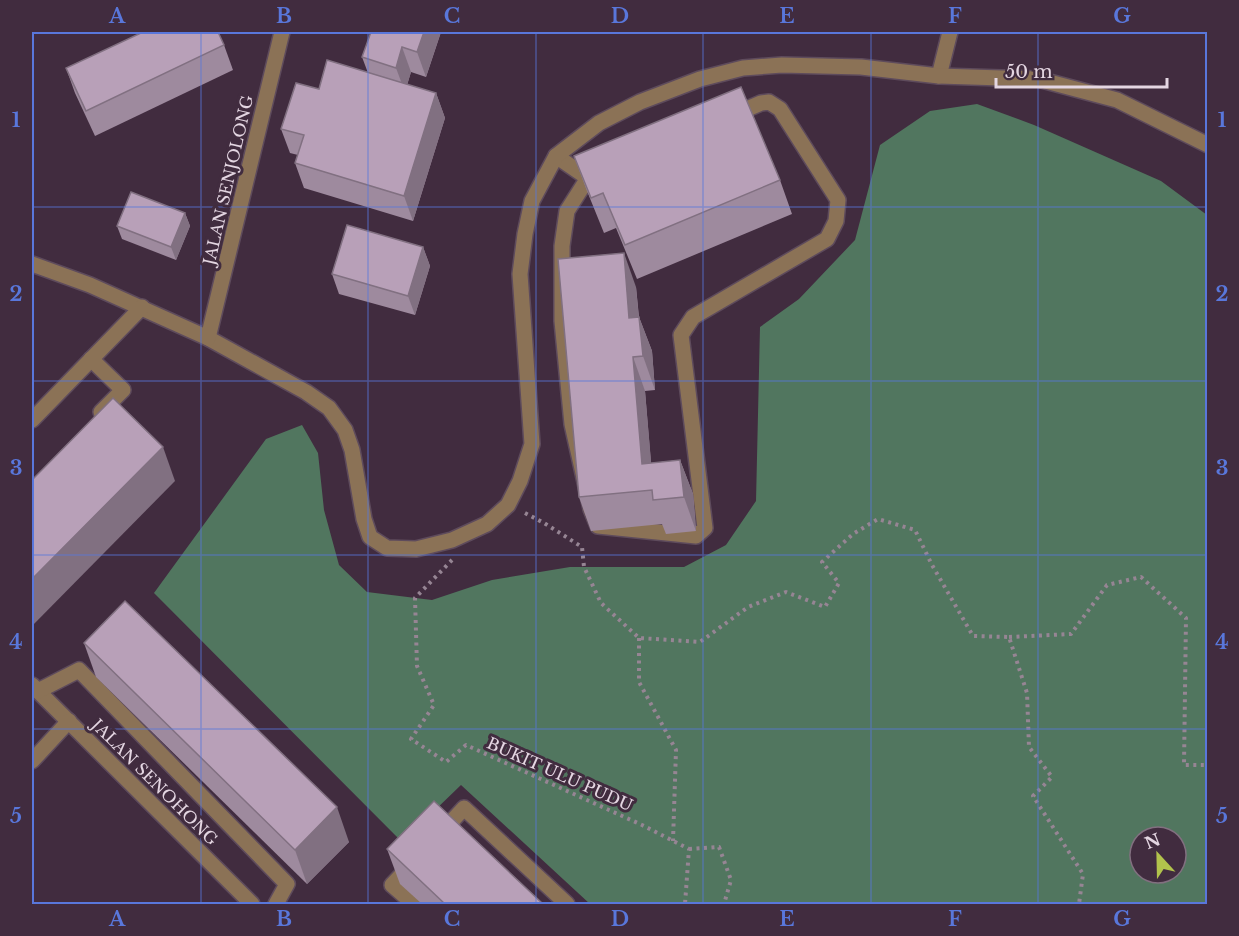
<svg xmlns="http://www.w3.org/2000/svg" width="1239" height="936" viewBox="0 0 1239 936" font-family="'Libre Baskerville',serif">
<style>
.forest{fill:#51765f;fill-rule:evenodd}
.lines{fill:none;stroke-linecap:round;stroke-linejoin:round}
.minor-casing{stroke:#5e4b5c;stroke-width:18}
.path{stroke:#968594;stroke-width:4;stroke-dasharray:3 4.5;stroke-linecap:butt}
.minor{stroke:#8b7256;stroke-width:15}
.wall{fill:#9e8a9e}
.shaded-wall{fill:#817081}
.building{fill:#b8a0b8;stroke:#817081;stroke-width:1.5}
.grid{fill:none;stroke:#5977db;stroke-width:1.5;stroke-opacity:0.55}
.labels{text-anchor:middle;dominant-baseline:central;stroke-width:6;stroke-linejoin:round;paint-order:stroke}
.street-label{font-size:16px;fill:#e4d6e2;stroke:#412c3f}
.neatline{fill:none;stroke:#5977db;stroke-width:2}
.grid-label{font-size:20px;text-anchor:middle;font-weight:bold;fill:#5977db}
</style>
<rect width="100%" height="100%" fill="#412c3f"/>
<!-- forest -->
<path class="forest" d="M 977,104 L 1034,125 L 1161,181 L 1207,215 L 1207,904 L 590,904 L 461,785 L 402,842 L 154,593 L 266,439 L 302,425 L 318,453 L 324,510 L 339,565 L 367,592 L 432,600 L 492,580 L 570,567 L 684,567 L 726,545 L 756,501 L 760,327 L 799,299 L 855,240 L 880,145 L 930,111 ZM 1140,837 L 1176,837 L 1176,873 L 1140,873 Z"/>
<g class="lines">
<!-- minor casing -->
<g class="minor-casing">
<g id="minor">
<path d="M 939,76 L 950,32"/>
<path d="M 769,102 L 780,109 L 838,200 L 836,221 L 827,239 L 693,317 L 681,335 L 705,528 L 696,536 L 598,526 L 591,509 L 572,424 L 562,321 L 562,246 L 567,211 L 588,178 L 761,103 Z"/>
<path d="M 556,156 L 588,178"/>
<path d="M 32,264 L 90,285 L 208,338 L 306,392 L 329,408 L 345,430 L 352,450 L 364,519 L 370,537 L 387,548 L 416,549 L 452,540 L 487,524 L 508,505 L 520,481 L 532,444 L 520,274 L 525,234 L 532,201 L 556,156 L 599,123 L 640,102 L 700,79 L 743,68 L 782,65 L 861,67 L 939,76 L 1038,79 L 1117,100 L 1208,145"/>
<path d="M 208,338 L 282,32"/>
<path d="M 91,359 L 123,390 L 101,412"/>
<path d="M 32,420 L 142,307"/>
<path d="M 32,685 L 252,904"/>
<path d="M 38,691 L 79,670 L 287,884 L 276,904"/>
<path d="M 32,761 L 69,721"/>
<path d="M 440,834 L 464,808 L 567,904"/>
<path d="M 412,864 L 392,885 L 414,904"/>
</g>
</g>
<!-- path -->
<g class="path">
<path d="M 525,513 L 544,523 L 582,547 L 584,567 L 601,603 L 639,638 L 700,642 L 748,607 L 786,592 L 825,607 L 839,583 L 822,562 L 853,534 L 878,519 L 915,530 L 932,565 L 973,636 L 1009,637 L 1027,693 L 1029,747 L 1052,777 L 1033,796 L 1083,874 L 1079,904"/>
<path d="M 452,560 L 415,598 L 417,666 L 434,705 L 411,739 L 446,762 L 466,745 L 642,825 L 689,849 L 685,904"/>
<path d="M 1009,637 L 1071,634 L 1107,585 L 1141,577 L 1186,618 L 1184,765 L 1208,765"/>
<path d="M 639,638 L 639,682 L 676,750 L 673,841"/>
<path d="M 689,849 L 719,847 L 731,880 L 724,904"/>
</g>
<!-- minor -->
<use href="#minor" class="minor"/>
</g>
<!-- wall -->
<g class="wall">
<path d="M 441,32 L 426,77 L 411,72 L 407,85 L 436,93 L 445,118 L 413,221 L 304,188 L 295,163 L 298,155 L 290,153 L 281,129 L 319,89 L 368,73 L 362,57 Z"/>
<path d="M 224,45 L 233,70 L 95,136 L 75,93 L 66,68 Z"/>
<path d="M 574,156 L 780,180 L 792,214 L 637,279 L 616,228 L 604,233 L 587,191 Z"/>
<path d="M 185,213 L 190,226 L 176,260 L 122,239 L 117,226 Z"/>
<path d="M 423,247 L 430,266 L 415,315 L 339,294 L 332,274 Z"/>
<path d="M 636,287 L 639,317 L 652,351 L 655,390 L 645,391 L 651,463 L 680,460 L 693,494 L 696,531 L 666,534 L 662,524 L 591,531 L 579,497 Z"/>
<path d="M 84,643 L 349,842 L 307,884 L 96,677 Z"/>
<path d="M 387,849 L 543,904 L 422,904 L 400,884 Z"/>
</g>
<!-- shaded-wall -->
<g class="shaded-wall">
<path d="M 424,32 L 441,32 L 426,77 L 417,52 Z"/>
<path d="M 402,47 L 411,72 L 405,92 L 396,68 Z"/>
<path d="M 436,93 L 445,118 L 413,221 L 404,196 Z"/>
<path d="M 185,213 L 190,226 L 176,260 L 171,247 Z"/>
<path d="M 423,247 L 430,266 L 415,315 L 408,296 Z"/>
<path d="M 624,253 L 636,287 L 642,352 L 629,318 Z"/>
<path d="M 639,317 L 652,351 L 655,390 L 643,356 Z"/>
<path d="M 633,357 L 645,391 L 654,496 L 642,464 Z"/>
<path d="M 163,447 L 175,481 L 32,626 L 32,579 Z"/>
<path d="M 680,460 L 693,494 L 696,531 L 684,497 Z"/>
<path d="M 337,807 L 349,842 L 307,884 L 295,850 Z"/>
</g>
<!-- building -->
<g class="building">
<path d="M 143,32 L 218,32 L 224,45 L 86,111 L 66,68 Z"/>
<path d="M 371,32 L 424,32 L 417,52 L 402,47 L 396,68 L 362,57 Z"/>
<path d="M 327,60 L 436,93 L 404,196 L 295,163 L 304,135 L 281,129 L 296,83 L 319,89 Z"/>
<path d="M 741,87 L 780,180 L 625,245 L 603,193 L 591,198 L 574,156 Z"/>
<path d="M 131,192 L 185,213 L 171,247 L 117,226 Z"/>
<path d="M 347,225 L 423,247 L 408,296 L 332,274 Z"/>
<path d="M 624,253 L 629,318 L 639,317 L 643,356 L 633,357 L 642,464 L 680,460 L 684,497 L 653,500 L 652,490 L 579,497 L 558,259 Z"/>
<path d="M 113,398 L 163,447 L 32,579 L 32,480 Z"/>
<path d="M 125,601 L 337,807 L 295,850 L 84,643 Z"/>
<path d="M 434,801 L 543,904 L 445,904 L 387,849 Z"/>
</g>
<!-- grid -->
<path class="grid" d="M 201,32 L 201,904M 368,32 L 368,904M 536,32 L 536,904M 703,32 L 703,904M 871,32 L 871,904M 1038,32 L 1038,904M 32,207 L 1208,207M 32,381 L 1208,381M 32,555 L 1208,555M 32,729 L 1208,729"/>
<g class="labels">
<!-- street labels -->
<g class="street-label">
<text transform="translate(228 180) rotate(-77)">JALAN SENJOLONG</text>
<text transform="translate(560 774) rotate(24)">BUKIT ULU PUDU</text>
<text transform="translate(155 782) rotate(45)">JALAN SENOHONG</text>
</g>
</g>
<!-- border -->
<rect width="1239" height="936" fill="none" stroke="#412c3f" stroke-width="66"/>
<!-- north arrow -->
<g transform="translate(1158 855) rotate(338)"><circle r="28" fill="#412c3f" stroke="#827080" stroke-width="1.5"/>
<path d="M0-4.5L10 22L0 15L-10 22Z" fill="#b2c34c"/>
<text y="-9" font-size="16" font-weight="bold" text-anchor="middle" fill="#e4d6e2">N</text>
</g>
<!-- scale -->
<path d="M996 78v9h171v-9" fill="none" stroke="#e4d6e2" stroke-width="3"/>
<text x="1005" y="78" font-size="18" fill="#e4d6e2" stroke="#412c3f" stroke-width="4.5" paint-order="stroke">50 m</text>
<rect x="33" y="33" width="1173" height="870" class="neatline"/>
<g class="grid-label">
<text x="117" y="23">A</text>
<text x="284" y="23">B</text>
<text x="452" y="23">C</text>
<text x="620" y="23">D</text>
<text x="787" y="23">E</text>
<text x="955" y="23">F</text>
<text x="1122" y="23">G</text>
<text x="16" y="127">1</text>
<text x="1222" y="127">1</text>
<text x="16" y="301">2</text>
<text x="1222" y="301">2</text>
<text x="16" y="475">3</text>
<text x="1222" y="475">3</text>
<text x="16" y="649">4</text>
<text x="1222" y="649">4</text>
<text x="16" y="823">5</text>
<text x="1222" y="823">5</text>
<text x="117" y="926">A</text>
<text x="284" y="926">B</text>
<text x="452" y="926">C</text>
<text x="620" y="926">D</text>
<text x="787" y="926">E</text>
<text x="955" y="926">F</text>
<text x="1122" y="926">G</text>
</g>
</svg>
